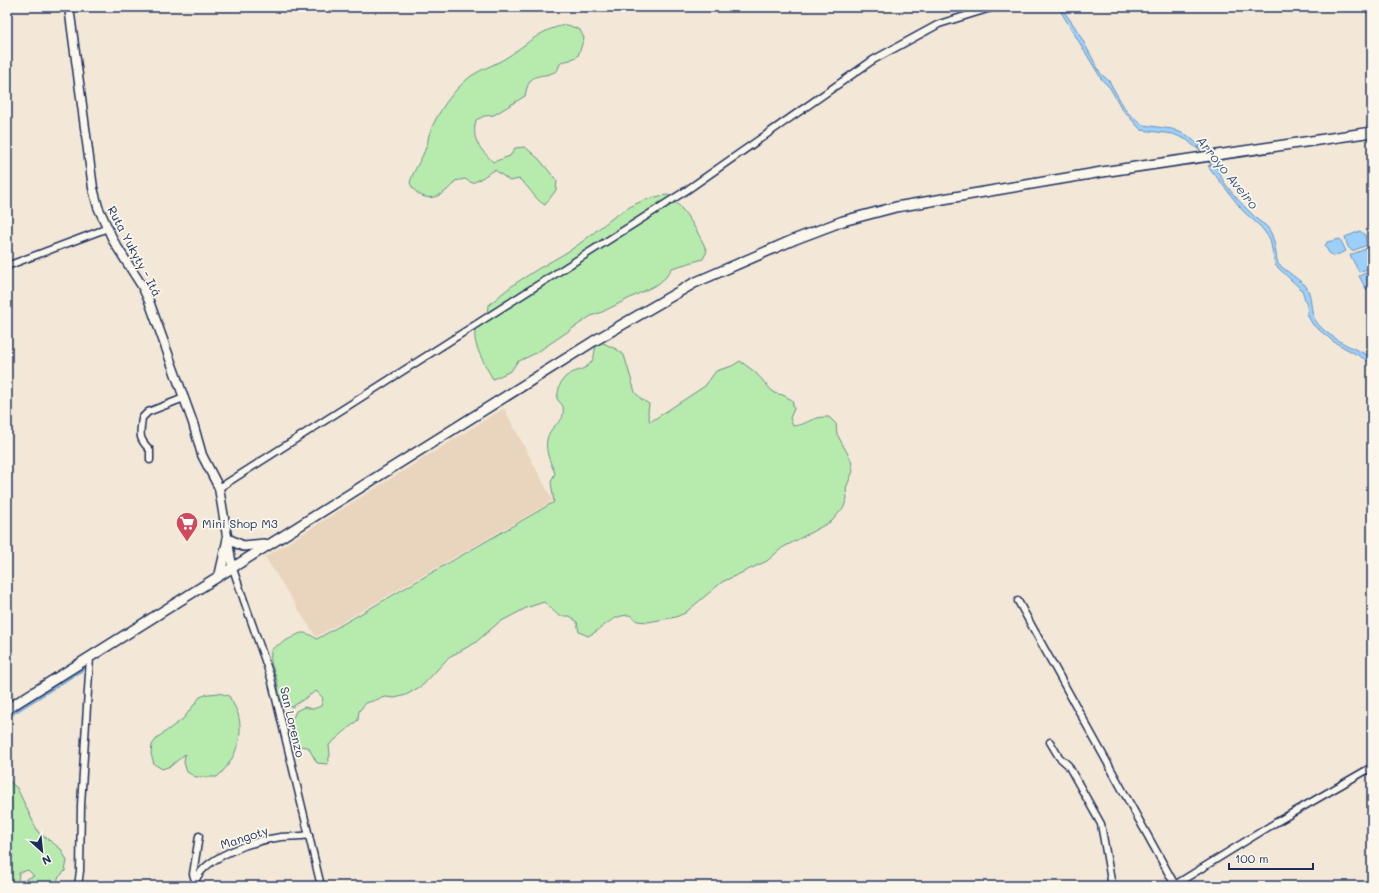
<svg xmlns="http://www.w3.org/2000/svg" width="1379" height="893" viewBox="0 0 1379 893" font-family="Mali,sans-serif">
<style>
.built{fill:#e9d5be}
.green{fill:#b7ebad;stroke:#698d86}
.water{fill:#9cd0fa;stroke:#6890bc}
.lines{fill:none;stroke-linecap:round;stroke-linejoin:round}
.stream{stroke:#6890bc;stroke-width:1.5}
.minor-casing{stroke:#1b2f5e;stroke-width:9}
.major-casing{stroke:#1b2f5e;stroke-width:11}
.highway-casing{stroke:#1b2f5e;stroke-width:12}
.minor{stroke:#fbf7ec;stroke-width:6}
.major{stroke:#fbf7ec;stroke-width:8}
.highway{stroke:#fbf7ec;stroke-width:9}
.labels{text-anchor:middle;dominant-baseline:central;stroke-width:3.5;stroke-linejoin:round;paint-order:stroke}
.street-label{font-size:12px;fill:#1b2f5e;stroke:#fbf7ec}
.poi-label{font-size:12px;fill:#1b2f5e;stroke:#fbf7ec;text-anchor:start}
.water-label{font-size:13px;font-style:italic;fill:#3b5785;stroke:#fbf7ec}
</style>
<rect width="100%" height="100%" fill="#f3e8d7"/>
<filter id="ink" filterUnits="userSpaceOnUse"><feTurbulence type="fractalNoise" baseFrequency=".025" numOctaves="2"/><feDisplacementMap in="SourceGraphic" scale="8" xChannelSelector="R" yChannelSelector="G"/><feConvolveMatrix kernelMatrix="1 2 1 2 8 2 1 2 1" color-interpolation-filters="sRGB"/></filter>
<g filter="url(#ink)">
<!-- built -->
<path class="built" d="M 504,408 L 553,501 L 316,637 L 265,557 Z"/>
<!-- green -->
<g class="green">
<path d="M 568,25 L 580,30 L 584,38 L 578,56 L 570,60 L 561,62 L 557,71 C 539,80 530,69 525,96 L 494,115 L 484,116 L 476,120 C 471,141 480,148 493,162 L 510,156 L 515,148 L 525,147 L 539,159 L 557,181 L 556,190 L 545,205 C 534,199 530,187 519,179 L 510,181 L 495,170 C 486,174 481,180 472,183 L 465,179 L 455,181 C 443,199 421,206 410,183 C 413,170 422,160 426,147 C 428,144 428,139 429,135 C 436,114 453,90 471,76 C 483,68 498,64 509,56 C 528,43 544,27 568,25 Z"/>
<path d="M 668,195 C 686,210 697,230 707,251 L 703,259 L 672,268 L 666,277 L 658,284 L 602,312 L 591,316 L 536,353 L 517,362 L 511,371 L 493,379 C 487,369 470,340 476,330 C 482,320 487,319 488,306 C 500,295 513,284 527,276 C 541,266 557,259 572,249 C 603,228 628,198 668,195 Z"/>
<path d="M 599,341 L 616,349 L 624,355 L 635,392 L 641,399 L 649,404 L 648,413 L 650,422 L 705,386 L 716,371 L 732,366 L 740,361 L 755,372 L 774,393 L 783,395 L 792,400 L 794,409 L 790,418 L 793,426 C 808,425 811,416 829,417 L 836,424 L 837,434 L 851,460 L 853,471 L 846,488 L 847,498 L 844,507 L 832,521 L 782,548 L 767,561 L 722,582 L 685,613 L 676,617 L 648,622 L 637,621 L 630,615 C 610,615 604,629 588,636 L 579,632 L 577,622 L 570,616 L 559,616 L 544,602 L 526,608 L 498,623 L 475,643 L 449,657 L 423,685 L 406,695 L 395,698 L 385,697 L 366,703 L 359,711 L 358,720 L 329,745 L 330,755 L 327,764 L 317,763 L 308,747 L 299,746 L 293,739 L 295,729 L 292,720 L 296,711 L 304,707 L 313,709 L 321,706 L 323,698 L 316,691 L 292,707 C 273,700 282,692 276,677 C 272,664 270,665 271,650 C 276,645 281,644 287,640 C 301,633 302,629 317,639 L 554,502 L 551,482 L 555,473 C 549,460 541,443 552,429 C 561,418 564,422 563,406 L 557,399 C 558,393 559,385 562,381 C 569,369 585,373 592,361 C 596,354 593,349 599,341 Z"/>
<path d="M 219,693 L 229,696 C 232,702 236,708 238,714 C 245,737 234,762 217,777 L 196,777 L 187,772 L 184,763 L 185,754 L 171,766 L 162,769 L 154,764 L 151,754 L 152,745 L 158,737 L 183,719 L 200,697 L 208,694 Z"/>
<path d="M 7,779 L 17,788 L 38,832 L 61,849 L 67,861 L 65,871 L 58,878 L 57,886 L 19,886 L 26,879 L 34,876 L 28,870 L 19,873 L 18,882 L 12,886 L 7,886 Z"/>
</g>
<!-- water -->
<g class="water">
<path d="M 1058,7 L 1061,7 L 1077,30 L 1101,74 L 1109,81 L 1127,112 L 1143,125 L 1172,129 L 1187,135 L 1201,147 L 1196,148 L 1187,140 L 1173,134 L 1141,130 L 1122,109 L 1110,88 L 1102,80 Z"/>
<path d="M 1216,164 C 1221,185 1244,206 1259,221 C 1262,223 1266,225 1268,228 C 1276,239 1275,253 1278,264 L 1305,285 C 1312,294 1310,305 1313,315 C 1319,334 1354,349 1372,357 L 1372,363 L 1334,342 L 1313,325 L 1308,316 L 1307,306 L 1302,290 L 1275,265 L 1270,239 L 1261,227 L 1243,211 L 1208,166 Z"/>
<path d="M 1372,228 L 1372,244 L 1367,236 L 1368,229 Z"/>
<path d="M 1360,231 L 1365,235 L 1367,245 L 1352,251 L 1348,247 L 1345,237 Z"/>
<path d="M 1340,239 L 1346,251 L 1334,256 L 1329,253 L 1325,246 L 1327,242 Z"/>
<path d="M 1368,248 L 1372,253 L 1372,267 L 1359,272 L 1350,255 Z"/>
<path d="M 1372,270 L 1372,288 L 1366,289 L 1359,276 Z"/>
<path d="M 84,668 L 85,669 L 7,718 L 7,716 Z"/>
</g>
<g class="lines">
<!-- stream -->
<g class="stream">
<path d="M 1197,147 L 1202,153"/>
<path d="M 1207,159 L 1212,166"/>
</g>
<!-- minor casing -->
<g class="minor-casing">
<g id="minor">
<path d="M 7,266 L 108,228"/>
<path d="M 150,460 L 150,450 C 138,438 140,435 142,418 L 148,412 L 184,398"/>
<path d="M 219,488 L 687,190 L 873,60 L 939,24 L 994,7"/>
<path d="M 232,566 L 271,678 L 321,886"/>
<path d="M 1018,601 L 1175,885"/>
<path d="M 1050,742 L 1059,757 L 1068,765 L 1101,824 L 1112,886"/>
<path d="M 195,880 L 193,874 L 199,836"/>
<path d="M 78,886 L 80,871 L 81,805 L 90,657"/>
<path d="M 194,886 C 199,857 256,840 281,837 C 291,836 299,837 309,835"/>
<path d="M 1173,886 L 1275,823 L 1372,767"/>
</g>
</g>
<!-- major casing -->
<g class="major-casing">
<path id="major" d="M 69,7 L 93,188 L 98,207 L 114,242 L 142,286 L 149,301 L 193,423 L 202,455 L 219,488 L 232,566"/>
</g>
<!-- highway casing -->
<g class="highway-casing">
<g id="highway">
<path d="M 220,574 L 228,539 L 243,546 L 264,544"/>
<path d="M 7,709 L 594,341 L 694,283 L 793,240 L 843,221 L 896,207 L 1102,172 L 1372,132"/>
</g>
</g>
<!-- minor -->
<use href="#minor" class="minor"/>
<!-- major -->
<use href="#major" class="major"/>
<!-- highway -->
<use href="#highway" class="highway"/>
</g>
</g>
<!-- icons -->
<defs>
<g id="supermarket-pin" transform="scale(1.15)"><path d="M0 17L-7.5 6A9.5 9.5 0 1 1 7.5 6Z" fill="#d1495b" stroke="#fbf7ec"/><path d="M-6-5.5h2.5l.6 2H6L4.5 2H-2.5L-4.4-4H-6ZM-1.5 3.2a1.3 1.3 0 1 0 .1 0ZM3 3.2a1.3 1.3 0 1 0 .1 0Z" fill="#fff"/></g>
</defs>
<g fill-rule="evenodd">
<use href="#supermarket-pin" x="187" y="523"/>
</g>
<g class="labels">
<!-- street labels -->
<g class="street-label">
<text transform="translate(135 251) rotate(62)">Ruta Yukyty - Itá</text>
<text transform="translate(293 722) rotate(77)">San Lorenzo</text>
<text transform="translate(244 837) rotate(-18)">Mangoty</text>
</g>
<!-- poi labels -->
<g class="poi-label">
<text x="202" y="523">Mini Shop M3</text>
</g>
<!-- water labels -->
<g class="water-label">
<text transform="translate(1228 172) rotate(51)">Arroyo Aveiro</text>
</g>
</g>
<!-- margin -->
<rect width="1379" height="893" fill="none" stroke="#fbf7ec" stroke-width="24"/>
<rect x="12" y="12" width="1355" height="869" fill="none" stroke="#1b2f5e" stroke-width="1.5" filter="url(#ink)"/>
<!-- north arrow -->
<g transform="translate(42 851) rotate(153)" stroke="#fbf7ec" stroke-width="3" paint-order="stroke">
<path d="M0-3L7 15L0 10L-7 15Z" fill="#1b2f5e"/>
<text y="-6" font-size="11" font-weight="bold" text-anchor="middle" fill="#1b2f5e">N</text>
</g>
<!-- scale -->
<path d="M1229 863v6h84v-6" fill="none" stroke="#1b2f5e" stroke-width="2"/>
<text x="1235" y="863" font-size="12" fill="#1b2f5e" stroke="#fbf7ec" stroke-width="3" paint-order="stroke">100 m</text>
</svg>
